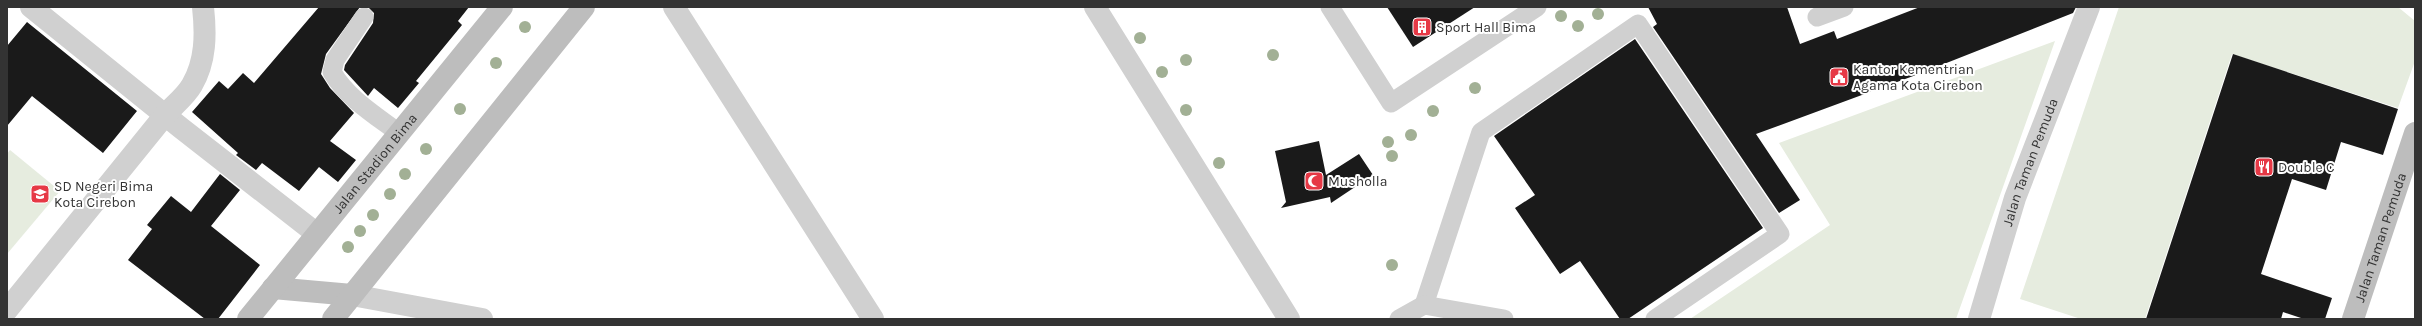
<svg xmlns="http://www.w3.org/2000/svg" width="2422" height="326" viewBox="0 0 2422 326" font-family="Karla,sans-serif">
<style>
.green{fill:#e6ecdf}
.building{fill:#1a1a1a}
.lines{fill:none;stroke-linecap:round;stroke-linejoin:round}
.lane{stroke:#d0d0d0;stroke-width:19}
.street{stroke:#d0d0d0;stroke-width:22}
.secondary{stroke:#bdbdbd;stroke-width:22}
.tree{fill:#a2b095}
.labels{text-anchor:middle;dominant-baseline:central;stroke-width:4;stroke-linejoin:round;paint-order:stroke}
.poi-label{font-size:14px;fill:#333;stroke:#fff;text-anchor:start}
.street-label{font-size:14px;fill:#333;stroke:#fff}
</style>
<rect width="100%" height="100%" fill="#fff"/>
<!-- green -->
<g class="green">
<path d="M 2119,7 L 2398,7 L 2415,21 L 2415,61 L 2398,108 L 2232,54 L 2145,319 L 2081,319 L 2020,299 Z"/>
<path d="M 2055,41 L 1956,319 L 1690,319 L 1830,225 L 1779,143 Z"/>
<path d="M 10,150 L 60,191 L 7,254 L 7,154 Z"/>
</g>
<!-- building -->
<g class="building">
<path d="M 319,7 L 360,7 L 326,54 L 321,74 L 330,88 L 354,113 L 330,141 L 356,160 L 338,182 L 319,167 L 299,191 L 262,163 L 256,170 L 236,155 L 238,153 L 192,112 L 219,81 L 228,89 L 243,73 L 254,83 Z"/>
<path d="M 368,7 L 469,7 L 458,21 L 462,25 L 416,81 L 419,83 L 398,108 L 374,88 L 368,96 L 344,70 L 345,65 L 373,23 L 374,13 Z"/>
<path d="M 1387,7 L 1475,7 L 1413,47 Z"/>
<path d="M 1648,7 L 1787,7 L 1800,44 L 1834,31 L 1837,39 L 1920,7 L 2076,7 L 2073,13 L 1916,75 L 1756,134 L 1800,200 L 1779,213 L 1653,27 L 1657,24 Z"/>
<path d="M 27,22 L 137,111 L 103,153 L 32,96 L 7,126 L 7,46 Z"/>
<path d="M 1635,39 L 1763,228 L 1628,319 L 1620,319 L 1580,261 L 1560,274 L 1515,208 L 1535,195 L 1494,136 Z"/>
<path d="M 2233,54 L 2398,109 L 2383,155 L 2341,142 L 2326,190 L 2292,179 L 2261,274 L 2332,298 L 2325,319 L 2304,319 L 2283,312 L 2281,319 L 2146,319 Z"/>
<path d="M 1319,141 L 1326,175 L 1359,154 L 1373,175 L 1331,203 L 1330,197 L 1281,208 L 1286,202 L 1275,151 Z"/>
<path d="M 220,174 L 240,190 L 211,226 L 260,265 L 218,319 L 205,319 L 128,260 L 152,229 L 147,225 L 171,196 L 191,212 Z"/>
</g>
<g class="lines">
<!-- lane -->
<g class="lane">
<path d="M 1330,7 L 1391,103 L 1537,7"/>
<path d="M 364,17 L 335,60 L 332,72 C 347,98 375,115 399,133"/>
<path d="M 1817,17 L 1844,7"/>
<path d="M 1424,305 L 1481,132 L 1638,24 L 1780,234 L 1655,319"/>
<path d="M 1399,319 L 1424,305 L 1504,319"/>
</g>
<!-- street -->
<g class="street">
<path d="M 31,7 L 181,128 L 317,234"/>
<path d="M 674,7 L 873,319"/>
<path d="M 1095,7 L 1289,319"/>
<path d="M 352,295 L 482,319"/>
<path d="M 7,310 L 165,115 C 173,106 186,96 192,85 C 206,61 206,34 203,7"/>
<path id="s1" d="M 1979,319 L 2015,198 L 2089,7"/>
</g>
<!-- secondary -->
<g class="secondary">
<path d="M 273,288 L 352,295"/>
<path id="s2" d="M 248,319 L 502,7"/>
<path d="M 333,319 L 584,7"/>
<path id="s3" d="M 2353,319 L 2415,133"/>
</g>
</g>
<!-- trees -->
<g class="tree">
<circle cx="1598" cy="14" r="6"/>
<circle cx="1561" cy="16" r="6"/>
<circle cx="1578" cy="26" r="6"/>
<circle cx="525" cy="27" r="6"/>
<circle cx="1140" cy="38" r="6"/>
<circle cx="1273" cy="55" r="6"/>
<circle cx="1186" cy="60" r="6"/>
<circle cx="496" cy="63" r="6"/>
<circle cx="1162" cy="72" r="6"/>
<circle cx="1475" cy="88" r="6"/>
<circle cx="460" cy="109" r="6"/>
<circle cx="1186" cy="110" r="6"/>
<circle cx="1433" cy="111" r="6"/>
<circle cx="1411" cy="135" r="6"/>
<circle cx="1388" cy="142" r="6"/>
<circle cx="426" cy="149" r="6"/>
<circle cx="1392" cy="156" r="6"/>
<circle cx="1219" cy="163" r="6"/>
<circle cx="405" cy="174" r="6"/>
<circle cx="390" cy="194" r="6"/>
<circle cx="373" cy="215" r="6"/>
<circle cx="360" cy="231" r="6"/>
<circle cx="348" cy="247" r="6"/>
<circle cx="1392" cy="265" r="6"/>
</g>
<!-- icons -->
<defs>
<g id="building-square" transform="scale(1)"><rect x="-9" y="-9" width="18" height="18" rx="4" fill="#e63946" stroke="#fff"/><path d="M-4-6H4V6H1V3H-1V6H-4ZM-2.5-4.3h1.7v1.8h-1.7ZM.8-4.3h1.7v1.8H.8ZM-2.5-1h1.7V.8h-1.7ZM.8-1h1.7V.8H.8Z" fill="#fff"/></g>
<g id="civic-square" transform="scale(1)"><rect x="-9" y="-9" width="18" height="18" rx="4" fill="#e63946" stroke="#fff"/><path d="M-.6-6.5H3V-4.5H.6V-3L4-1V1h2V6H-6V1h2V-1L-.6-3ZM-1.2 2.5V6h2.4V2.5Z" fill="#fff"/></g>
<g id="restaurant-square" transform="scale(1)"><rect x="-9" y="-9" width="18" height="18" rx="4" fill="#e63946" stroke="#fff"/><path d="M-5-6h1v4h1v-4h1v4h1v-4h1v5L-1.5 .5V6h-2V.5L-5-1ZM5-6V6H3V1.5H1.5Q1.5-4 5-6Z" fill="#fff"/></g>
<g id="mosque-square" transform="scale(1)"><rect x="-9" y="-9" width="18" height="18" rx="4" fill="#e63946" stroke="#fff"/><path d="M3.5-4.9A6 6 0 1 0 3.5 4.9A5 5 0 1 1 3.5-4.9Z" fill="#fff"/></g>
<g id="school-square" transform="scale(1)"><rect x="-9" y="-9" width="18" height="18" rx="4" fill="#e63946" stroke="#fff"/><path d="M0-5L7-2L0 1L-7-2ZM-4 1L0 2.5L4 1V4Q0 6-4 4Z" fill="#fff"/></g>
</defs>
<g fill-rule="evenodd">
<use href="#building-square" x="1422" y="27"/>
<use href="#civic-square" x="1839" y="77"/>
<use href="#restaurant-square" x="2264" y="167"/>
<use href="#mosque-square" x="1314" y="181"/>
<use href="#school-square" x="40" y="194"/>
</g>
<g class="labels">
<!-- poi labels -->
<g class="poi-label">
<text x="1436" y="27">Sport Hall Bima</text>
<text x="1853" y="69">Kantor Kementrian<tspan x="1853" dy="16">Agama Kota Cirebon</tspan></text>
<text x="2278" y="167">Double C</text>
<text x="1328" y="181">Musholla</text>
<text x="54" y="186">SD Negeri Bima<tspan x="54" dy="16">Kota Cirebon</tspan></text>
</g>
<!-- street labels -->
<g class="street-label">
<text stroke="none"><textPath href="#s1" startOffset="165">Jalan Taman Pemuda</textPath></text>
<text stroke="none"><textPath href="#s2" startOffset="201">Jalan Stadion Bima</textPath></text>
<text stroke="none"><textPath href="#s3" startOffset="86">Jalan Taman Pemuda</textPath></text>
</g>
</g>
<!-- border -->
<rect width="2422" height="326" fill="none" stroke="#333333" stroke-width="16"/>
</svg>
